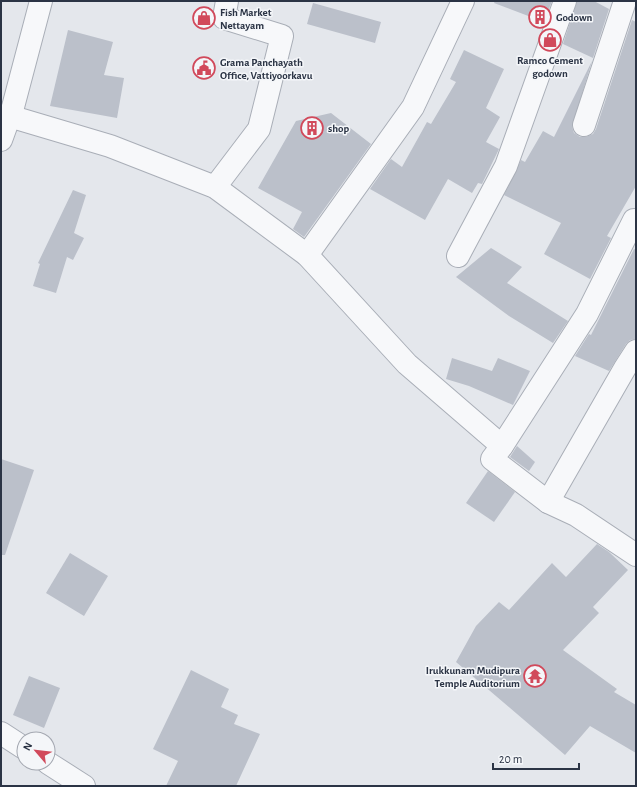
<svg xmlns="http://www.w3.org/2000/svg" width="637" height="787" viewBox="0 0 637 787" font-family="'Alegreya Sans',sans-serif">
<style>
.building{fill:#bbc0ca}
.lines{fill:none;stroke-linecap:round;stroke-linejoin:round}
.minor-casing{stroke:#a9aeb7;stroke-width:24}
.tertiary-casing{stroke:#a9aeb7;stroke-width:24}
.minor{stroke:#f7f8fa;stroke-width:22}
.tertiary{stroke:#f7f8fa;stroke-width:22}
.labels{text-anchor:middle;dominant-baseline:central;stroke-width:3;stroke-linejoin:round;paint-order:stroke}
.poi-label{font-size:11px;font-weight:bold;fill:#2b3445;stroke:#f4f6f9;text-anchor:start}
</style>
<rect width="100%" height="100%" fill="#e4e7ec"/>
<!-- building -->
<g class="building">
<path d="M 495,1 L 552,1 L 544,22 L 494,3 Z"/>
<path d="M 577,1 L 594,1 L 609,9 L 593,58 L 563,44 Z"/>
<path d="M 313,3 L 381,22 L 375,43 L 307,24 Z"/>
<path d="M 632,20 L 636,22 L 636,186 L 607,236 L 611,238 L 590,279 L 544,254 L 561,223 L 504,195 L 521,160 L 525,162 L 543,131 L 554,137 L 592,61 L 572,127 L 574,133 L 580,137 L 586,137 L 593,134 L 596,129 Z"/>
<path d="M 68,30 L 113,42 L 104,75 L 124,78 L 117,118 L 50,106 Z"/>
<path d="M 464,50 L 504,69 L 486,108 L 500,117 L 486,142 L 499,149 L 482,184 L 478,183 L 472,193 L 448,179 L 425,220 L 370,189 L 391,159 L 402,167 L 427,122 L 431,124 L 456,82 L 450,79 Z"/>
<path d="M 331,113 L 371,144 L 304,237 L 293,229 L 302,212 L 258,188 L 296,121 Z"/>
<path d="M 73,190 L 86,195 L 74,233 L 84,238 L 73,260 L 67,257 L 56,293 L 33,286 L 40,264 L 38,263 Z"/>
<path d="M 491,248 L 522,267 L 507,283 L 568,321 L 553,343 L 509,316 L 456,277 Z"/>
<path d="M 634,249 L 636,250 L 636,339 L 630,340 L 626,344 L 609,371 L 575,356 L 589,334 L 591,335 Z"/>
<path d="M 452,358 L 492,371 L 498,358 L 530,371 L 513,405 L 469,386 L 446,379 Z"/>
<path d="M 517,446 L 535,462 L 529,471 L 510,457 Z"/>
<path d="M 1,459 L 34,470 L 5,555 L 1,555 Z"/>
<path d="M 488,471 L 515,492 L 494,522 L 466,503 Z"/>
<path d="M 597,544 L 609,552 L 628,570 L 593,607 L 599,613 L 563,650 L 617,689 L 614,692 L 636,705 L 636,753 L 590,726 L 565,755 L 456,662 L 476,626 L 499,602 L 509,610 L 552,563 L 566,577 Z"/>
<path d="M 70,553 L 108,576 L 84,616 L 46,593 Z"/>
<path d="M 191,670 L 229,689 L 221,707 L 238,715 L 234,724 L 260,734 L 236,786 L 166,786 L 178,761 L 153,749 Z"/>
<path d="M 29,676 L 60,688 L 44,728 L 13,715 Z"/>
</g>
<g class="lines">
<!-- minor casing -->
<g class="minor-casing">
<g id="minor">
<path d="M 9,116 L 110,146 L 215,187 L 307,255 L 407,364 L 502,446 L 492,459 L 548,502 L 576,515 L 636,555"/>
<path d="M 584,125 L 625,1"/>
<path d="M 215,187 L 259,129 L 282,36 L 224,18 L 227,1"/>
<path d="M 307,255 L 413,107 L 463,1"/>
<path d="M 458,256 L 506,166 L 565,1"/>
<path d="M 502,446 L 587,314 L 634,220"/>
<path d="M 548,502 L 625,368 L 636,351"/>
<path d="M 1,733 L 24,748"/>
<path d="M 48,763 L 84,786"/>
</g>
</g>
<!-- tertiary casing -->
<g class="tertiary-casing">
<path id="tertiary" d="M 1,140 L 13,107 L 41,1"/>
</g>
<!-- minor -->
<use href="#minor" class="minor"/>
<!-- tertiary -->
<use href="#tertiary" class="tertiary"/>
</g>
<!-- icons -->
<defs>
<g id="building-ring" transform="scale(1.15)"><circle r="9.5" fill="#f4f6f9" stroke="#d1495b" stroke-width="1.5"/><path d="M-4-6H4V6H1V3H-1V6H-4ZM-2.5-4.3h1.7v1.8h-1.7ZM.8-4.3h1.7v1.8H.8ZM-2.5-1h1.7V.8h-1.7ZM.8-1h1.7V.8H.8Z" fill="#d1495b"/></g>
<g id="shop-ring" transform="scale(1.15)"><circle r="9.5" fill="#f4f6f9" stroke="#d1495b" stroke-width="1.5"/><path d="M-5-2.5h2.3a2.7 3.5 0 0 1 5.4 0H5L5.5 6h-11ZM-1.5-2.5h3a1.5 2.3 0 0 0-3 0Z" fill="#d1495b"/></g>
<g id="civic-ring" transform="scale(1.15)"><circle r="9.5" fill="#f4f6f9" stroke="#d1495b" stroke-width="1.5"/><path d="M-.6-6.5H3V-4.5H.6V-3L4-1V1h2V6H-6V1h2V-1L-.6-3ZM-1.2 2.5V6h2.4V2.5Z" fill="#d1495b"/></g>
<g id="temple-ring" transform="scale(1.15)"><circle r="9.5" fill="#f4f6f9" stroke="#d1495b" stroke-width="1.5"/><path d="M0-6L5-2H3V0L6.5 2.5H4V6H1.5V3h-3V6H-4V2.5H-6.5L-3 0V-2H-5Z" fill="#d1495b"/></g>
</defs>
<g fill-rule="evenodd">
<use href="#building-ring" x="540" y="17"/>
<use href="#shop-ring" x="204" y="18"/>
<use href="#shop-ring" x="550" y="40"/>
<use href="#civic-ring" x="204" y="68"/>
<use href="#building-ring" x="312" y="128"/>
<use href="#temple-ring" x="535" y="676"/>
</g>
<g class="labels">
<!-- poi labels -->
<g class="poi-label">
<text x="220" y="12">Fish Market<tspan x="220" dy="13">Nettayam</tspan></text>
<text x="556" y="17">Godown</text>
<text x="550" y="60" text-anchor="middle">Ramco Cement<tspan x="550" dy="13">godown</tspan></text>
<text x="220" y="62">Grama Panchayath<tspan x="220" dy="13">Office, Vattiyoorkavu</tspan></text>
<text x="328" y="128">shop</text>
<text x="520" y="670" text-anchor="end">Irukkunam Mudipura<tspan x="520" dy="13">Temple Auditorium</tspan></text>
</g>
</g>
<!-- border -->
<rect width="637" height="787" fill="none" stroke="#2b3445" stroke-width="4"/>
<!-- north arrow -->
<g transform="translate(36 751) rotate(298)"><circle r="19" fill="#f4f6f9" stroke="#a4a8b1"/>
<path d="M0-3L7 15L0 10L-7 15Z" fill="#d1495b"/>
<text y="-6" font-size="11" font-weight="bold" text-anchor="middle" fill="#2b3445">N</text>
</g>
<!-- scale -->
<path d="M493 763v6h86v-6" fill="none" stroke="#2b3445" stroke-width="2"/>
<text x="499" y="763" font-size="12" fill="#2b3445" stroke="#f4f6f9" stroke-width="3" paint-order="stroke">20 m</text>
</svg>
